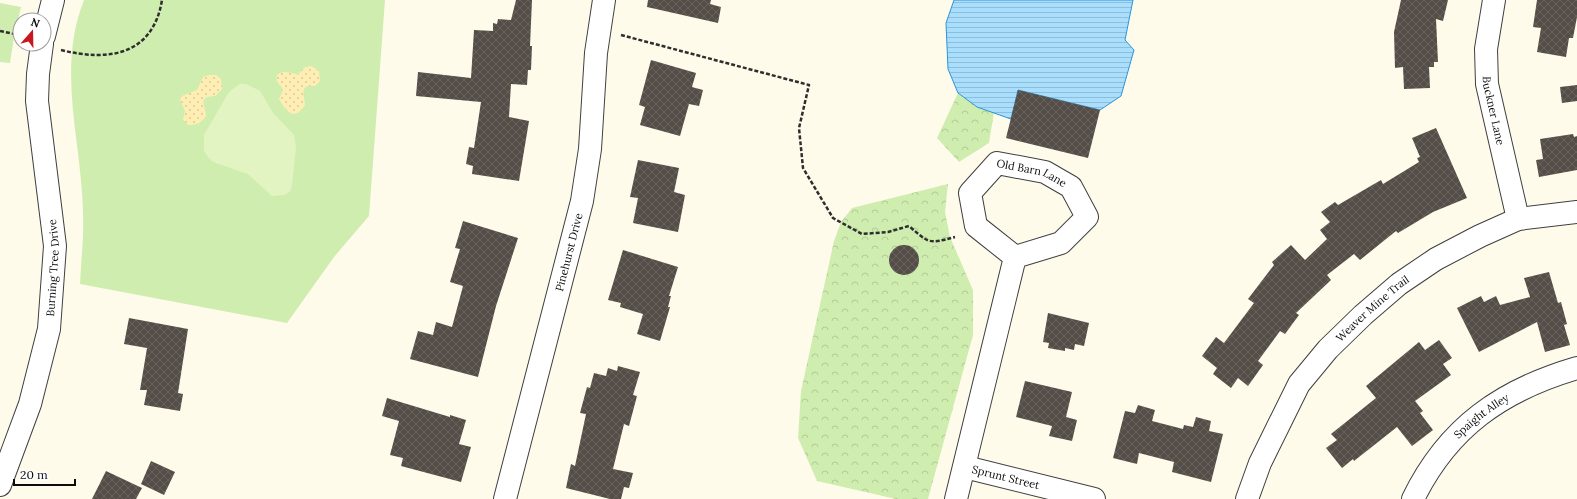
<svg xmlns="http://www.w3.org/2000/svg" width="1577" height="499" viewBox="0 0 1577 499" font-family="Lora,serif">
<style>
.grass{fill:#d0edb0}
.sand{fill:url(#sand-dots)}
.park{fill:url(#park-crowns)}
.pitch{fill:#e3f4c3}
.water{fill:url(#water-rules);stroke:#2995db}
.building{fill:url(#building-cross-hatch)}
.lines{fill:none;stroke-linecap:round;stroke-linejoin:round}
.minor-casing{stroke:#3f3f3f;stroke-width:24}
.path{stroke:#2e2e2e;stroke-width:2.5;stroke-dasharray:4 2;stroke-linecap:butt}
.minor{stroke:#fff;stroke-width:22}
.labels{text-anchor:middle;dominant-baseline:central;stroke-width:4;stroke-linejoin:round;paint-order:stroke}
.street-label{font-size:11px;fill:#0c0c0c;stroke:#fff}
</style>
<defs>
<pattern id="sand-dots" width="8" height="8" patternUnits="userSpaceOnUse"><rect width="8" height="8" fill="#ffeeb3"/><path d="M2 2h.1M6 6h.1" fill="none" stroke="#d9cb99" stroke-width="1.8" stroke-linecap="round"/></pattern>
<pattern id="park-crowns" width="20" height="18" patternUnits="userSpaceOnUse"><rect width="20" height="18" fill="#d0edb0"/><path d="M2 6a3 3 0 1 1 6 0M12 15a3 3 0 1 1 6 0" fill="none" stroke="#b1ca96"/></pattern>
<pattern id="water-rules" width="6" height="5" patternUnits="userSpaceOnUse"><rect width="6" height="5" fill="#a9defc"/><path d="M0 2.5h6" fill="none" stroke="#90bdd7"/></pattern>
<pattern id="building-cross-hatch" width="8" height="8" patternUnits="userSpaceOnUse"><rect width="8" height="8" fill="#554d47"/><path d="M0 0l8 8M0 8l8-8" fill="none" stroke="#68625d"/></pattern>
</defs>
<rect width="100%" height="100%" fill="#fffbeb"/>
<!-- grass -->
<g class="grass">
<path d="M 84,0 L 385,0 L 369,216 L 334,257 L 287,323 L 80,284 C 81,261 84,237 83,214 C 82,142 56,70 84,0 Z"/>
<path d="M 0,3 L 21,7 L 14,37 L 10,63 L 0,62 Z"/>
</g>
<!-- sand -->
<g class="sand">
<path d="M 311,66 L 319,71 L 320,81 L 315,86 L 307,86 C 300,91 305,98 305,105 C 294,122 286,111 279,99 L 283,90 C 282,86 278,84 277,81 C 273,68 293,73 298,75 L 305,67 Z"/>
<path d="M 209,75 L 216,75 L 221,79 L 222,89 L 215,96 C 196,97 206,105 206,116 C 201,123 197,125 188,125 L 183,120 L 185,111 L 180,100 L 182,96 L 197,90 L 203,77 Z"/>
</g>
<!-- park -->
<g class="park">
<path d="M 958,93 L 977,107 L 994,112 L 989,143 L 959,162 L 937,138 Z"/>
<path d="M 948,184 L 945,212 L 950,237 L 973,290 L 973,335 L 928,499 L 896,499 L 817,481 L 798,438 L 801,391 L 834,241 L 841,222 L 852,208 Z"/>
</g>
<!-- pitch -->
<path class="pitch" d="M 240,84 L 246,84 L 260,91 L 273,113 L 294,135 L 296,148 L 292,185 L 290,191 L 285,195 L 272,196 L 248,174 L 213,162 L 208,157 L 204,151 L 204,135 L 229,92 Z"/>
<!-- water -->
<path class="water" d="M 954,0 L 1133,0 L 1125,40 L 1134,50 L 1121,96 L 1100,110 L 1018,90 L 1011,119 L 977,107 L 958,93 L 948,69 L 946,23 Z"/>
<!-- building -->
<g class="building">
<path d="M 516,0 L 532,0 L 530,46 L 532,46 L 531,70 L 528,70 L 527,85 L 511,84 L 509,117 L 529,121 L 519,181 L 472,174 L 473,166 L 466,164 L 469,147 L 474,148 L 481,102 L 416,96 L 418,72 L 471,78 L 474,30 L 493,31 L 493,23 L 497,24 L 498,19 L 511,20 Z"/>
<path d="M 648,0 L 711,0 L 710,4 L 721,7 L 718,23 L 647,7 Z"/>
<path d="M 1401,0 L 1448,0 L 1443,21 L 1436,19 L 1438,62 L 1434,62 L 1434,67 L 1429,67 L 1430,88 L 1404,89 L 1403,67 L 1395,68 L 1394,32 Z"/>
<path d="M 1537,0 L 1577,0 L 1577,17 L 1573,38 L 1569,38 L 1566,57 L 1537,52 L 1541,28 L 1533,27 Z"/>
<path d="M 651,60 L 696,73 L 692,87 L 703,90 L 699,106 L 689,104 L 680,136 L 640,125 L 645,107 L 639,105 Z"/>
<path d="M 1577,85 L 1577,101 L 1562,103 L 1560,87 Z"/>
<path d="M 1018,90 L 1100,110 L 1088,158 L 1006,138 Z"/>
<path d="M 1436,128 L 1467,198 L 1433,212 L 1398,233 L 1396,231 L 1360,260 L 1354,254 L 1327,275 L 1331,280 L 1296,313 L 1299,315 L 1285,334 L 1280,331 L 1258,361 L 1263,365 L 1248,386 L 1238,378 L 1231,388 L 1213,374 L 1217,368 L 1202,356 L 1216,337 L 1224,343 L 1254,303 L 1248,299 L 1274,265 L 1272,262 L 1291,245 L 1305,260 L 1327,239 L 1320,230 L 1330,222 L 1321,212 L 1335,202 L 1338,205 L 1381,180 L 1383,184 L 1419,162 L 1417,158 L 1420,157 L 1412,138 Z"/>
<path d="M 1573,134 L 1574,137 L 1577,136 L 1577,170 L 1539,177 L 1536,160 L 1543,159 L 1540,139 Z"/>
<path d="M 638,160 L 679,168 L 674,192 L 685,195 L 678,232 L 633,223 L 638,198 L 630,197 Z"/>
<path d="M 463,221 L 518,238 L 496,306 L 478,377 L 410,359 L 418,331 L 433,335 L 436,322 L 452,327 L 463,286 L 450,282 L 460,249 L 455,248 Z"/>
<circle cx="904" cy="260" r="15"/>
<path d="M 623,250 L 678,267 L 669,296 L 671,296 L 668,307 L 670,307 L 660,341 L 637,334 L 643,314 L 620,307 L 621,303 L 608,300 Z"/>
<path d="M 1549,272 L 1558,303 L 1561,302 L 1567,324 L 1564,325 L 1570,345 L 1545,352 L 1537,322 L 1479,352 L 1457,308 L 1481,296 L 1484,302 L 1496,296 L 1500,305 L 1530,297 L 1524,278 Z"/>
<path d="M 1048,313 L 1089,323 L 1084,346 L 1075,344 L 1074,350 L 1065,348 L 1065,351 L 1048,348 L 1049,343 L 1043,342 Z"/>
<path d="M 129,318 L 188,329 L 178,393 L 183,394 L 180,411 L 144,405 L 147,390 L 140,390 L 147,348 L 124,344 Z"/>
<path d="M 1439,340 L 1452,358 L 1443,364 L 1451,375 L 1415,401 L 1423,411 L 1420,413 L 1433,430 L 1412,446 L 1397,427 L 1354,461 L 1353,459 L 1342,468 L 1326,448 L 1337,440 L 1331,434 L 1376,398 L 1366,386 L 1419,342 L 1425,350 Z"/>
<path d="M 618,366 L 640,372 L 633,395 L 637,396 L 629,426 L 624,424 L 613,469 L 633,473 L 629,488 L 624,487 L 621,499 L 610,499 L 566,488 L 571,464 L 575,466 L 586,414 L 580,413 L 587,387 L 590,388 L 594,373 L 606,376 L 608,368 L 617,371 Z"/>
<path d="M 1025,381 L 1072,392 L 1066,417 L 1077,420 L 1072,441 L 1049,436 L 1052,426 L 1016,417 Z"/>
<path d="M 387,398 L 450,417 L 450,415 L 466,420 L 459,444 L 471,447 L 461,482 L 401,466 L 403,458 L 390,455 L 399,421 L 382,416 Z"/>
<path d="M 1138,405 L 1155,410 L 1152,421 L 1183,429 L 1184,425 L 1193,427 L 1196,417 L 1211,421 L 1209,431 L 1223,434 L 1211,482 L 1172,472 L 1174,462 L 1139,453 L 1137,464 L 1113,458 L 1125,411 L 1135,413 Z"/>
<path d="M 151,461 L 175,472 L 164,495 L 141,484 Z"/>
<path d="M 106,471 L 142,488 L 136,499 L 92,499 Z"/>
</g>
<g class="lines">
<!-- minor casing -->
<g class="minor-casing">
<g id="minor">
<path id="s1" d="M 1494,0 L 1486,49 L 1487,84 L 1518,219"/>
<path d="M 44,36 L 53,0"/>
<path id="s2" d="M 965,467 L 1094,499"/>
<path id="s3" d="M 0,485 L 30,404 L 49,329 L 55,246 L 37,101 L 38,74 L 42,44"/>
<path id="s4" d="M 505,499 L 582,201 L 590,149 L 596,53 L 604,0"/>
<path id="s5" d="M 956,499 L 1015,257 L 976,226 L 970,193 L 997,163 L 1045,172 L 1071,187 L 1087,217 L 1061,243 L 1015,257"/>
<path id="s6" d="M 1247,499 L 1260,463 L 1299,384 L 1328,349 L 1363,315 L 1399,284 L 1436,259 L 1480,236 L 1518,219 L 1577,212"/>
<path id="s7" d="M 1413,499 C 1448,427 1502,390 1577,368"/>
</g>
</g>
<!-- path -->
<g class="path">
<path d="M 0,31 L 20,35"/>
<path d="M 621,35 L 809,85 L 799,128 L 803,168 L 833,218 L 862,234 L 888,232 L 909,226 C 930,244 928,244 955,237"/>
<path d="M 61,50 C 109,62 153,55 162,0"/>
</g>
<!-- minor -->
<use href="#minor" class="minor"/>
</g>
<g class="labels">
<!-- street labels -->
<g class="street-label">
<text stroke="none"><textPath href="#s1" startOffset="112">Buckner Lane</textPath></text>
<text stroke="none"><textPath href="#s5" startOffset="409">Old Barn Lane</textPath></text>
<text stroke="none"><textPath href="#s4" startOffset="255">Pinehurst Drive</textPath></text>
<text stroke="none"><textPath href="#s3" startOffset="225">Burning Tree Drive</textPath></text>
<text stroke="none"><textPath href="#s6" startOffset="232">Weaver Mine Trail</textPath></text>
<text stroke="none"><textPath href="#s7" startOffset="109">Spaight Alley</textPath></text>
<text stroke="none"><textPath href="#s2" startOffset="42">Sprunt Street</textPath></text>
</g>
</g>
<!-- north arrow -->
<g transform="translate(32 32) rotate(20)"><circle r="19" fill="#ffffff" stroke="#9e9e9e"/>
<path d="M0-3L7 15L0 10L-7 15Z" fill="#c91720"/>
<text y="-6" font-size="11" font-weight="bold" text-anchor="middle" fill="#0c0c0c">N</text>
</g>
<!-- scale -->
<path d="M14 479v6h61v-6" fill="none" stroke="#0c0c0c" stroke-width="2"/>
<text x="20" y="479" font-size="12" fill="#0c0c0c" stroke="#ffffff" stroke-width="3" paint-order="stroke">20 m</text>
</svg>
